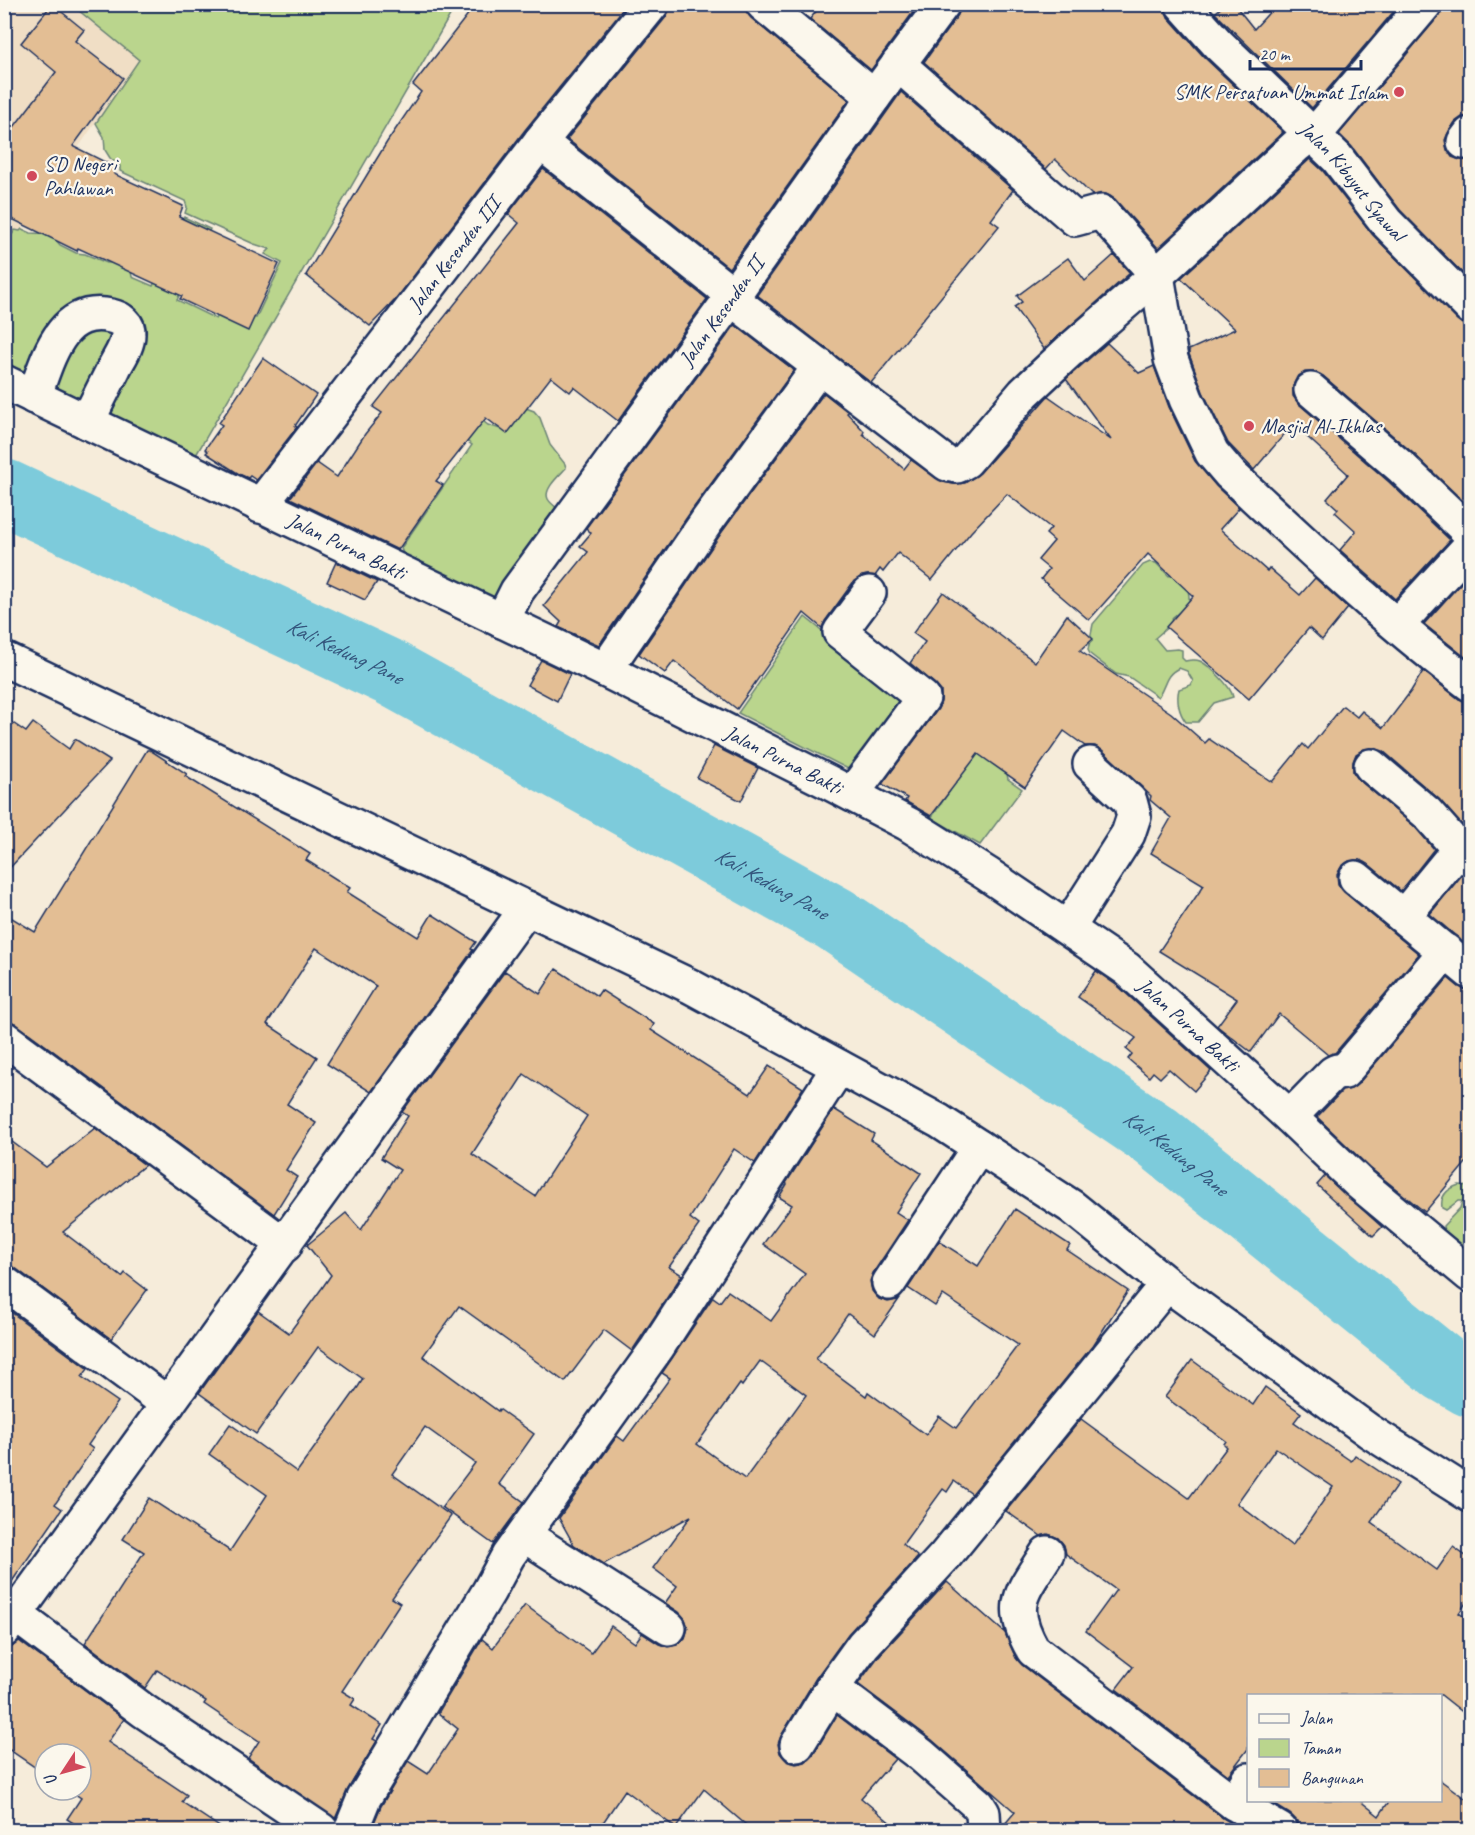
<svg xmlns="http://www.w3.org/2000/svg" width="1475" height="1835" viewBox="0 0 1475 1835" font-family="Caveat,sans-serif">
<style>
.built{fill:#f0dec5}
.green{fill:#bad58d;stroke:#6a8276;stroke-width:1.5}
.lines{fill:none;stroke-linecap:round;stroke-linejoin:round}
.river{stroke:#7dcbdb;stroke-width:66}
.building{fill:#e3be94;stroke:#1b2f5e;stroke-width:1.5;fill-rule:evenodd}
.minor-casing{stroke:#1b2f5e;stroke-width:38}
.minor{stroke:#fbf7ec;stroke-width:33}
.poi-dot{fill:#d1495b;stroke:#fbf7ec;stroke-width:2}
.labels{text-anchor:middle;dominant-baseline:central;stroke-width:4.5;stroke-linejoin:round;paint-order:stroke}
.poi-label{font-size:21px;fill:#1b2f5e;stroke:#fbf7ec;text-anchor:start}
.street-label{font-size:21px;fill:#1b2f5e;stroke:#fbf7ec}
.water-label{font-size:22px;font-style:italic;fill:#34567d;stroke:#fbf7ec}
</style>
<rect width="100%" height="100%" fill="#f6ecda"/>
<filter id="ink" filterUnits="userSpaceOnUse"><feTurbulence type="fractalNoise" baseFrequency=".0167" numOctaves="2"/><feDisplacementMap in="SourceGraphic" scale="12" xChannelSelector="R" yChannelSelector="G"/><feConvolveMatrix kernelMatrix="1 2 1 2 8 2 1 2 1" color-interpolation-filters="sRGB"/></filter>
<g filter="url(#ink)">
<!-- built -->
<path class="built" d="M 5,5 L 72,5 L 139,60 L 5,253 Z"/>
<!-- green -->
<g class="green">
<path d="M 72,5 L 456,5 L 192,462 L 5,370 L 5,245 L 15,230 L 20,231 L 22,229 L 31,233 L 51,234 L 60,245 L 76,253 L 85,254 L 107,263 L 121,262 L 131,271 L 132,277 L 153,286 L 184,217 L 210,229 L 177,300 L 216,319 L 224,303 L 256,318 L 282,263 L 265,254 L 270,249 L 254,244 L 185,213 L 187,207 L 185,201 L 120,171 L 120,166 L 110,158 L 105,150 L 104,137 L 96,123 L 139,60 Z"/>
<path d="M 523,407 L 534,411 L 540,418 L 550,445 L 565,464 L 566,468 C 560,475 543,489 548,499 C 550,503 556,507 559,510 L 493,598 L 403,554 L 401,548 L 472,445 L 455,433 L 475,415 L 488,425 L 500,429 Z"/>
<path d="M 1150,562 L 1156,563 L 1169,576 L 1179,573 C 1187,582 1190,593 1189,605 L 1173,617 L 1170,625 L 1155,638 L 1165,650 L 1178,649 L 1182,650 L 1182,658 L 1185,661 C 1190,660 1195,659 1200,661 C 1210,666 1231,686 1233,697 L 1214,703 L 1198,722 L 1186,722 C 1179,713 1176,700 1179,689 L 1191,685 L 1193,681 L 1187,671 L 1179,668 C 1163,676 1167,685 1158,697 L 1129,677 L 1116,674 L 1090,654 L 1088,650 L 1093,624 L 1143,565 Z"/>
<path d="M 805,617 L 914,705 L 862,776 L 738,713 Z"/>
<path d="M 986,733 L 1007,774 L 1008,779 L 1022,789 L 980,845 L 931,818 L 950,791 L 945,787 Z"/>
<path d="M 1459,1185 L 1470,1186 L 1470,1251 L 1458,1245 L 1444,1231 L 1443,1226 L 1460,1208 L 1462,1201 L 1458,1201 L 1446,1210 L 1442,1208 C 1440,1196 1447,1189 1459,1185 Z"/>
</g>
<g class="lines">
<!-- river -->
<path class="river" id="s1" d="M 4,492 L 389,672 L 835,919 L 1156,1136 L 1446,1370 L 1470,1384"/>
</g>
<!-- building -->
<g class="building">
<path d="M 52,4 L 84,30 L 75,41 L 123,78 L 73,146 L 117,168 L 114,174 L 183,206 L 179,217 L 279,264 L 248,331 L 180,299 L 182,296 L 78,248 L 77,251 L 4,215 L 4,140 L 56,72 L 21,43 Z"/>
<path d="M 476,4 L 627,4 L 525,130 L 397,298 L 370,326 L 306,275 L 387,142 L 421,92 L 413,85 Z"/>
<path d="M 670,4 L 745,4 L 746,11 L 751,18 L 849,100 L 729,268 L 567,139 L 667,16 Z"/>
<path d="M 822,4 L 919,4 L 871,70 L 810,19 Z"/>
<path d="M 961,4 L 1164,4 L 1168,17 L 1204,57 L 1283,132 L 1158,248 L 1115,199 L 1106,194 L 1092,195 L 1055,159 L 1046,169 L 924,62 L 958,15 Z"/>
<path d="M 1225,4 L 1234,4 L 1254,29 L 1277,4 L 1400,4 L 1312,108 L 1215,13 Z"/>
<path d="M 1443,4 L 1470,4 L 1470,116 L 1462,117 L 1455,122 L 1449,131 L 1445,140 L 1447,150 L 1452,157 L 1461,160 L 1470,159 L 1470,281 L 1400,210 L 1352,147 L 1339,134 L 1439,16 Z"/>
<path d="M 901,92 L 1013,190 L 991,220 L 999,226 L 871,383 L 757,295 Z"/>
<path d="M 1310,159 L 1323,171 L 1373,235 L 1457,320 L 1464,325 L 1470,325 L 1470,508 L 1414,454 L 1323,376 L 1315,372 L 1305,372 L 1297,377 L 1293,386 L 1293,396 L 1299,404 L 1389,482 L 1450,540 L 1395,599 L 1340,550 L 1356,531 L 1335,512 L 1338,509 L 1327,499 L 1348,474 L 1293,424 L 1254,470 L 1228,443 L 1203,392 L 1189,354 L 1189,350 L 1235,329 L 1181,278 Z"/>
<path d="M 543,169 L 707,299 L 618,421 L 574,387 L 570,392 L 551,377 L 507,434 L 486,418 L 436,481 L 443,485 L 398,550 L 290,498 L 317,463 L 337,477 L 365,434 L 382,413 L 373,407 L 519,223 L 508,214 Z"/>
<path d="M 1114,255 L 1130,273 L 1044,349 L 1014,307 L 1022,302 L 1017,296 L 1068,258 L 1085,281 Z"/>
<path d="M 735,325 L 794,370 L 692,510 L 599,645 L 558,627 L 561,622 L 544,606 L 588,552 L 580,546 L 591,533 L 586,528 Z"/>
<path d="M 1107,343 L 1139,373 L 1154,366 L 1169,407 L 1195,461 L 1216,486 L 1239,508 L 1220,529 L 1267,571 L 1269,568 L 1300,595 L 1315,578 L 1348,608 L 1322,640 L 1309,628 L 1249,699 L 1166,627 L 1193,596 L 1148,554 L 1089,620 L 1041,579 L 1049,569 L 1038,560 L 1054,541 L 1046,534 L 1051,528 L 1007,494 L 971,532 L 932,580 L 898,553 L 883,572 L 880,569 L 875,576 L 862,576 L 854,581 L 825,621 L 822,628 L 804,613 L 737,709 L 674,661 L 665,673 L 639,654 L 722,532 L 824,393 L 848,412 L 847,413 L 864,431 L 863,434 L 904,469 L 911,460 L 943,482 L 954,484 L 965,483 L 980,473 L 1048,396 L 1111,440 L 1066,379 Z"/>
<path d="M 263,358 L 316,395 L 295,426 L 297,427 L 256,480 L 250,476 L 248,478 L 239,474 L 206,453 L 208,451 L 205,449 L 222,425 L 219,423 Z"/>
<path d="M 336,562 L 377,582 L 365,600 L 327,582 Z"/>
<path d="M 1470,573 L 1470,661 L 1424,624 Z"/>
<path d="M 943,592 L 1035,662 L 1067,615 L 1093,639 L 1080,651 L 1171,713 L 1205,743 L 1209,739 L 1272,782 L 1303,744 L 1308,749 L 1343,706 L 1357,717 L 1362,711 L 1383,728 L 1411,691 L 1423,671 L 1459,699 L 1470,702 L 1470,834 L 1439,799 L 1383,751 L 1374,748 L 1364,749 L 1356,754 L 1353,762 L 1353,772 L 1359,780 L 1414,826 L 1434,849 L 1401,891 L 1368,864 L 1360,860 L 1349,861 L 1341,867 L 1337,875 L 1338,884 L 1344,892 L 1419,954 L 1335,1053 L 1328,1055 L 1279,1014 L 1251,1052 L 1217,1026 L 1237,999 L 1159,951 L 1204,885 L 1151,853 L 1171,818 L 1150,800 L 1151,796 L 1102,750 L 1095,746 L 1085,746 L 1064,731 L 1025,787 L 978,754 L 931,816 L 905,801 L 907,798 L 882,784 L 938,709 L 941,701 L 941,691 L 935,684 L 910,663 L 925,642 L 913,633 Z"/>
<path d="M 541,660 L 570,674 L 557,701 L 527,685 Z"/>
<path d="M 4,717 L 26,732 L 33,723 L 69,749 L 75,739 L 110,761 L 4,874 Z"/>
<path d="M 714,746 L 758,768 L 741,801 L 697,778 Z"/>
<path d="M 147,750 L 150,750 L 187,774 L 185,776 L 310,854 L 306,860 L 350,888 L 347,892 L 418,937 L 432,914 L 476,942 L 471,949 L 473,950 L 371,1092 L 327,1064 L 376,986 L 316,948 L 267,1024 L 317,1057 L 287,1104 L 316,1123 L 286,1170 L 297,1177 L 274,1214 L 15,1023 L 4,1020 L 4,913 L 35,932 Z"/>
<path d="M 1462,875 L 1470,877 L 1470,948 L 1430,914 Z"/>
<path d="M 556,969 L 597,996 L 601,990 L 654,1024 L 651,1030 L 750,1094 L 769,1066 L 803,1088 L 755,1163 L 734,1149 L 690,1218 L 699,1225 L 669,1267 L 682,1275 L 632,1351 L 604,1330 L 565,1382 L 459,1306 L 423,1356 L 498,1411 L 499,1409 L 534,1434 L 499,1484 L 524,1502 L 493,1544 L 442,1507 L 475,1463 L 425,1427 L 392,1474 L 451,1516 L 392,1598 L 400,1603 L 342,1691 L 355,1699 L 351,1705 L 382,1725 L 373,1739 L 377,1741 L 347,1791 L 335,1819 L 248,1758 L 259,1741 L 204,1704 L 206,1701 L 157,1670 L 145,1688 L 85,1643 L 144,1552 L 123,1539 L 149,1498 L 230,1551 L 267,1495 L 209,1454 L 230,1424 L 297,1472 L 358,1387 L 363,1379 L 318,1347 L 256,1434 L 199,1393 L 258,1311 L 289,1333 L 322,1288 L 331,1275 L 307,1245 L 346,1213 L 361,1230 L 400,1170 L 381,1158 L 408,1116 L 402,1112 L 505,971 L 540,994 ZM 524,1074 L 587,1116 L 535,1196 L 472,1154 Z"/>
<path d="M 1096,971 L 1119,987 L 1211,1071 L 1194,1091 L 1169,1069 L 1160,1078 L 1153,1072 L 1149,1077 L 1128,1059 L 1132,1054 L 1126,1049 L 1136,1038 L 1078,997 Z"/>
<path d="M 1448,978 L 1459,987 L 1470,990 L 1470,1158 L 1425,1212 L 1370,1168 L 1317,1117 L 1342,1091 L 1351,1089 L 1358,1084 Z"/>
<path d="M 834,1109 L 874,1134 L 871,1140 L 921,1173 L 896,1212 L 908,1220 L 873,1273 L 870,1281 L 872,1291 L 879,1299 L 888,1302 L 897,1300 L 902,1295 L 875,1334 L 848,1314 L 816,1359 L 866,1396 L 868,1392 L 926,1435 L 939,1416 L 956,1428 L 1018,1345 L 943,1295 L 935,1306 L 908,1288 L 939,1241 L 978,1266 L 1015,1209 L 1070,1245 L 1067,1250 L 1128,1291 L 1094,1344 L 972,1494 L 954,1481 L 947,1492 L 943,1489 L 903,1544 L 918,1557 L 848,1634 L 816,1678 L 781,1736 L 778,1744 L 780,1753 L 787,1761 L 796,1764 L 805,1762 L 813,1755 L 837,1715 L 895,1759 L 861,1798 L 899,1830 L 752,1830 L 704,1789 L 676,1828 L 625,1790 L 598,1830 L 371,1830 L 381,1806 L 408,1761 L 428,1774 L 458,1729 L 438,1713 L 482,1639 L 493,1648 L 525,1605 L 591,1653 L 611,1626 L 635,1643 L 642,1633 L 659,1644 L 668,1647 L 677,1645 L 685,1638 L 688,1628 L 685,1619 L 679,1612 L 665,1603 L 677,1586 L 653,1568 L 691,1516 L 604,1564 L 574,1545 L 559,1518 L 617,1436 L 624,1441 L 670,1378 L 662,1373 L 713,1297 L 720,1302 L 728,1291 L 771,1321 L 805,1274 L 763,1244 L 792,1205 L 779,1197 L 787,1184 L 786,1183 ZM 760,1361 L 806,1395 L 745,1479 L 697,1444 L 740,1384 L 742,1386 Z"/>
<path d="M 95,1128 L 145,1165 L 63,1232 L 122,1277 L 125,1273 L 147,1290 L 111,1339 L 15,1268 L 4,1265 L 4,1136 L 46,1167 Z"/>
<path d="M 1325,1176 L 1382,1227 L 1373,1236 L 1317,1185 Z"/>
<path d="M 4,1307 L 88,1369 L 82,1377 L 118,1402 L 88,1445 L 93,1449 L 55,1504 L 62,1509 L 4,1593 Z"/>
<path d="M 1192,1360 L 1253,1405 L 1265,1387 L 1301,1413 L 1294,1422 L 1351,1461 L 1355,1455 L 1398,1484 L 1371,1522 L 1437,1570 L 1453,1547 L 1470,1559 L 1470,1597 L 1459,1613 L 1470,1621 L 1470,1718 L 1441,1695 L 1248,1695 L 1248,1749 L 1228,1775 L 1116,1689 L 1133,1667 L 1086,1631 L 1116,1590 L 1066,1554 L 1064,1545 L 1058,1538 L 1048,1534 L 1041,1536 L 1006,1511 L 1081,1419 L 1189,1498 L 1227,1447 L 1224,1444 L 1226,1441 L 1165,1397 ZM 1276,1448 L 1333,1487 L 1292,1546 L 1237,1503 Z"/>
<path d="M 947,1582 L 1005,1633 L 1016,1658 L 1022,1665 L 1223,1818 L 1244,1830 L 1002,1830 L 1003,1826 L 1015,1812 L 932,1740 L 858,1684 L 878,1657 Z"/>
<path d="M 19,1641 L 124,1719 L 108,1742 L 187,1795 L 182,1802 L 224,1830 L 84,1830 L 67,1819 L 81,1798 L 69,1790 L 81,1790 L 81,1754 L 45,1754 L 45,1774 L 4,1746 L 4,1648 L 12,1647 Z"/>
<path d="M 1440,1780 L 1470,1802 L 1470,1830 L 1299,1830 L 1297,1821 L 1290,1814 L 1267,1800 L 1359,1800 L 1379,1816 L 1390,1800 L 1440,1800 Z"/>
</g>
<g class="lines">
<!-- minor casing -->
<g class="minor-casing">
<g id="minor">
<path d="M 763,4 L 874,97"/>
<path id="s2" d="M 1182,4 L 1218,44 L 1337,158 L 1386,222 L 1470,307"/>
<path d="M 898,64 L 1075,219 L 1101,212 L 1157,275 L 1171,359 L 1186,399 L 1212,453 L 1230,474 C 1308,546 1385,621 1470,684"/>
<path d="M 540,142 L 719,284 L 742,307 L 947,464 L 957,466 L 966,461 L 1024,393 L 1068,352 L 1157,275 L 1296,146 L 1322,126 L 1425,4"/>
<path d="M 1464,142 L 1470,134"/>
<path id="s3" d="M 4,382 L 605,670 L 828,782 L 908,824 L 987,874 L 1127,969 L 1290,1117 L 1358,1182 L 1470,1275"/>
<path d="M 1311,390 L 1402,468 L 1470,533"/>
<path d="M 34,397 C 48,360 60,305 111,316 C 120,318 129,324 128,334 C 128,346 119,358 114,368 C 105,386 96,404 87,422"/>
<path id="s4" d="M 260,506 L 540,142 L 652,4"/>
<path id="s5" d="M 502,621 L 517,591 L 732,297 L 874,97 L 943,4"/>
<path d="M 1397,625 L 1470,546"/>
<path d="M 4,659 L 690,986 L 939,1121 L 1072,1207 L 1167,1284 L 1369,1431 L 1470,1495"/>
<path d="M 605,670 L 707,521 L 820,366"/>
<path d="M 1371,766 L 1427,813 L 1459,849 L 1470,859"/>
<path d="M 852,794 L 923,698 L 840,632 L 869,593"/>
<path d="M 1356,878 L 1470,972"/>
<path d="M 1404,916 L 1459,849"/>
<path d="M 1068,928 L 1128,834 L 1134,816 L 1130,801 L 1090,764"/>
<path d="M 4,1038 L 285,1245"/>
<path d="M 1290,1117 L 1333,1073 L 1337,1071 L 1344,1072 L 1446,951"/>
<path d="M 4,1283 L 168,1404"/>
<path d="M 889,1283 L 979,1147"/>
<path d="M 524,1535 L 669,1628"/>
<path d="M 1047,1553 C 1022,1593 1007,1604 1033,1650 L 1234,1803"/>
<path d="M 16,1615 L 144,1711 L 321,1830"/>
<path d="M 4,1630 L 527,908"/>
<path d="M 832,1688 L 921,1755 L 978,1805 L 983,1813 L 984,1830"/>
<path d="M 797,1745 L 832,1688 L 863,1645 L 945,1556 L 1167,1284"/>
<path d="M 1248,1780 L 1234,1803 L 1280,1830"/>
<path d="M 351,1830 L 364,1798 L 489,1591 L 508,1556 L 657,1348 L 839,1067"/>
</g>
</g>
<!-- minor -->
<use href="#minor" class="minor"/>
</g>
</g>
<!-- markers -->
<g class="poi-dot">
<circle cx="1399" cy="92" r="6"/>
<circle cx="32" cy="176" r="6"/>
<circle cx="1249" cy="426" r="6"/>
</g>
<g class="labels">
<!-- poi labels -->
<g class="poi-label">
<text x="1387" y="92" text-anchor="end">SMK Persatuan Ummat Islam</text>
<text x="44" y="164">SD Negeri<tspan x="44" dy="24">Pahlawan</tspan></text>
<text x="1261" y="426">Masjid Al-Ikhlas</text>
</g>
<!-- street labels -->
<g class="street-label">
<text stroke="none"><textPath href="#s2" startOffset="246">Jalan Kibuyut Syawal</textPath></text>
<text stroke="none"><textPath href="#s4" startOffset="318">Jalan Kesenden III</textPath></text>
<text stroke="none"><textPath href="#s5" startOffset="380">Jalan Kesenden II</textPath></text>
<text stroke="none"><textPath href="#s3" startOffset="380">Jalan Purna Bakti</textPath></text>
<text stroke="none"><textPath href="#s3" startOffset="866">Jalan Purna Bakti</textPath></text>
<text stroke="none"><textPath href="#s3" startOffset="1352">Jalan Purna Bakti</textPath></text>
</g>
<!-- water labels -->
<g class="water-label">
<text stroke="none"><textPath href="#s1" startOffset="376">Kali Kedung Pane</textPath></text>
<text stroke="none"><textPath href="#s1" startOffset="862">Kali Kedung Pane</textPath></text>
<text stroke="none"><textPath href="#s1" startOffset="1348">Kali Kedung Pane</textPath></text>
</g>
</g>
<!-- margin -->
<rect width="1475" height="1835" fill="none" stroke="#fbf7ec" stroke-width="24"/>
<rect x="12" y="12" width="1451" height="1811" fill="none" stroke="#1b2f5e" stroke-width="2" filter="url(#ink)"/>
<!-- legend -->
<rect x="1247" y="1694" width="195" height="108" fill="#fbf7ec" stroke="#a1a7b3" stroke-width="1.5"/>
<rect x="1259" y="1714" width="30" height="9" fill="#fbf7ec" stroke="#a1a7b3" stroke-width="1.5"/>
<text x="1301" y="1724" font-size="18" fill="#1b2f5e">Jalan</text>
<rect x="1259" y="1739" width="30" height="18" fill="#bad58d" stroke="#a1a7b3" stroke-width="1.5"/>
<text x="1301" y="1754" font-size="18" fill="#1b2f5e">Taman</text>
<rect x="1259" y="1769" width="30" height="18" fill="#e3be94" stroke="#a1a7b3" stroke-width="1.5"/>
<text x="1301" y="1784" font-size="18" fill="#1b2f5e">Bangunan</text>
<!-- north arrow -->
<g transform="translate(63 1772) rotate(234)"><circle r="28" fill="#fbf7ec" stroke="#a1a7b3" stroke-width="1.5"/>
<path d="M0-4.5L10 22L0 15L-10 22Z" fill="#d1495b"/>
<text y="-9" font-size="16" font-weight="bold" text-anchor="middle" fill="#1b2f5e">U</text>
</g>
<!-- scale -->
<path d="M1250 60v9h111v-9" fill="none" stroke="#1b2f5e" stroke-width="3"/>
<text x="1259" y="60" font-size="18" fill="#1b2f5e" stroke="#fbf7ec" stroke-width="4.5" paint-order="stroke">20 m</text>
</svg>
